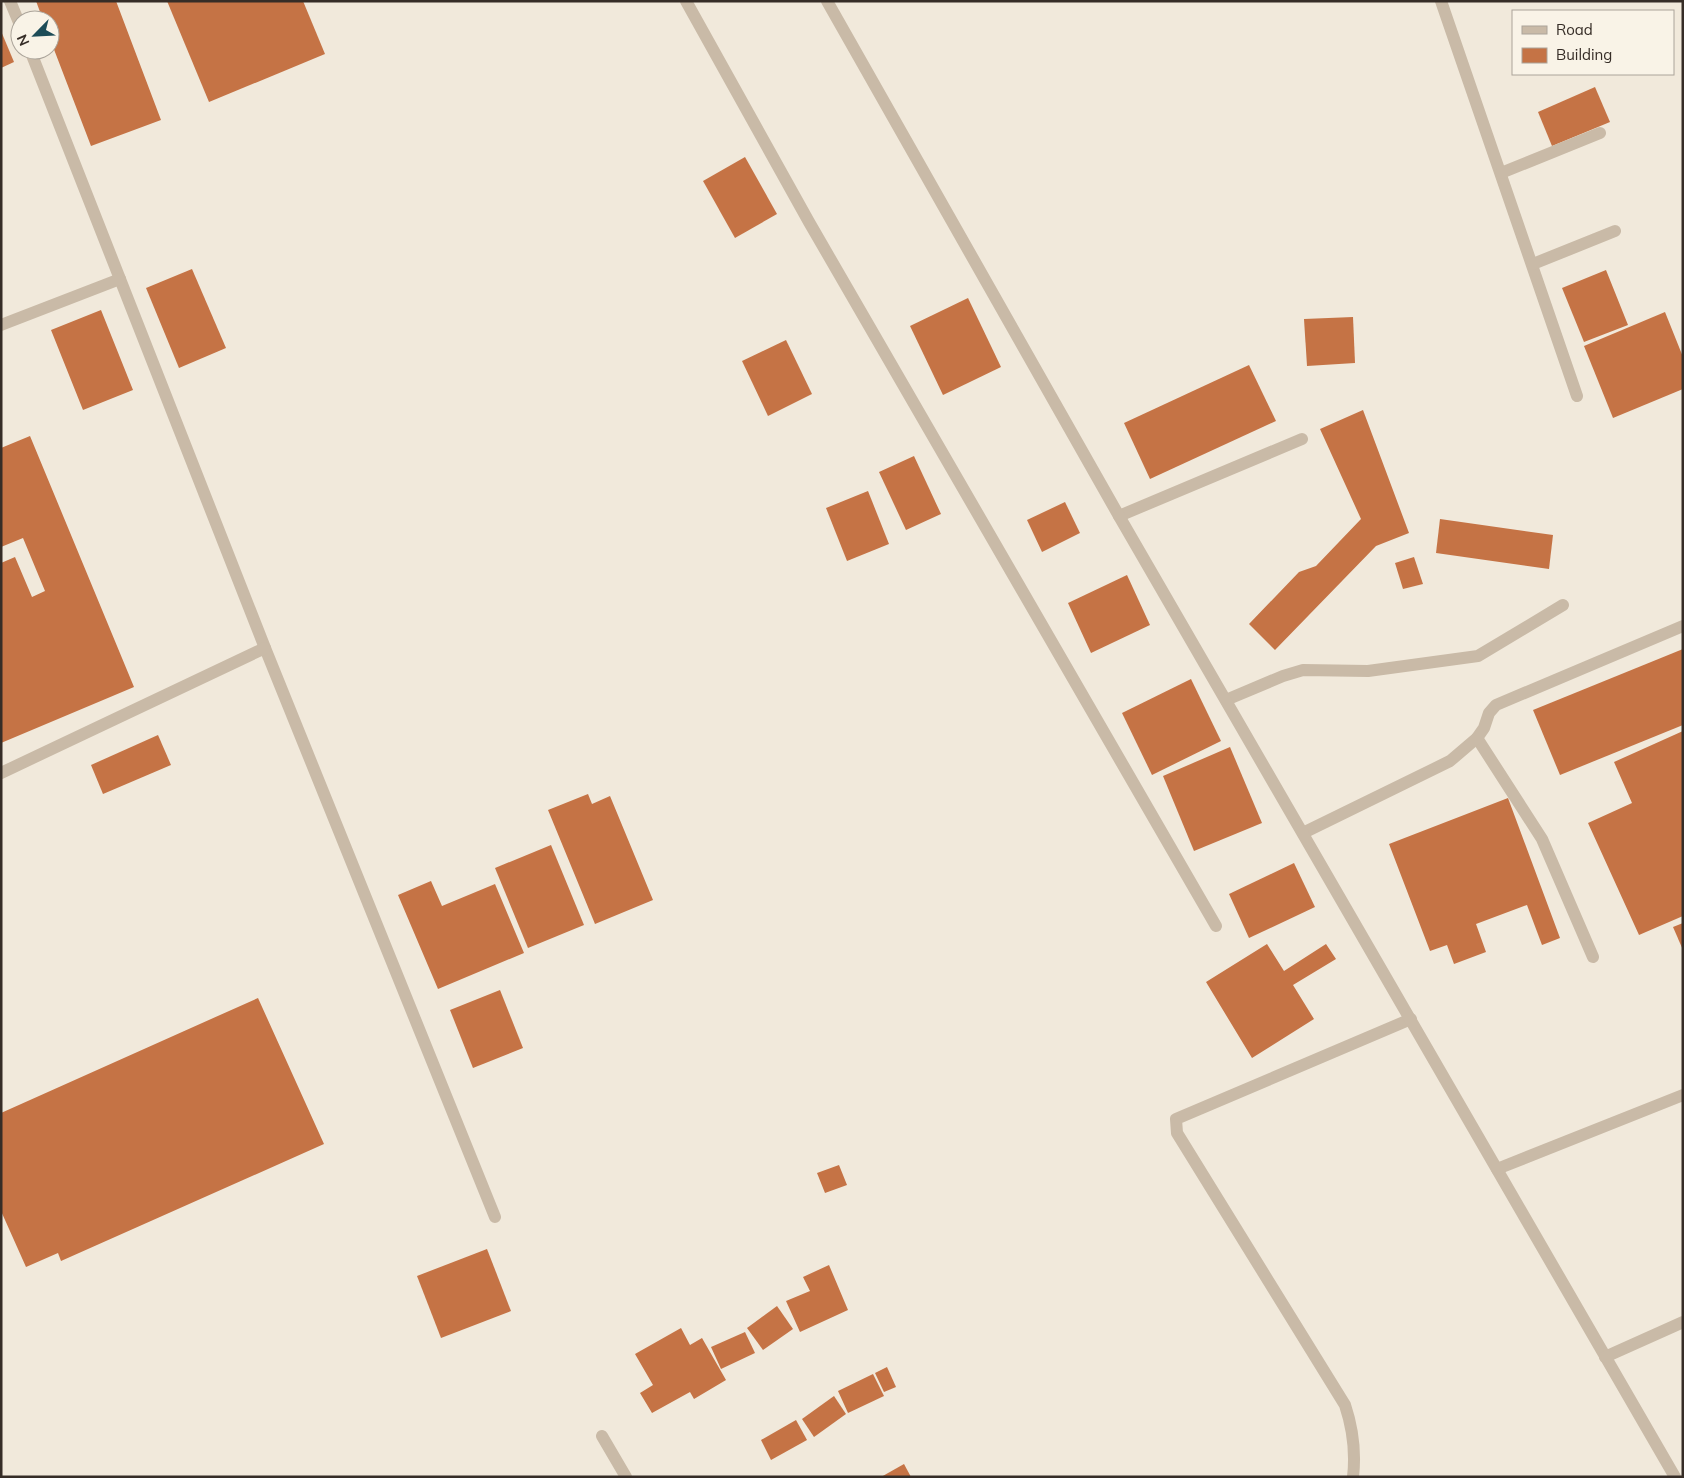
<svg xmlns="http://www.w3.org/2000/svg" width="1684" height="1478" viewBox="0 0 1684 1478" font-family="Mulish,sans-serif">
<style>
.building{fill:#c57345}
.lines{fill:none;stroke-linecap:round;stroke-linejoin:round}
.service{stroke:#c9baa7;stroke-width:12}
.minor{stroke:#c9baa7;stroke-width:12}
</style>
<rect width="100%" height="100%" fill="#f1e9db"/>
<!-- building -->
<g class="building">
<path d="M 36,1 L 116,1 L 161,120 L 91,146 L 50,39 L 50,20 L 43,20 Z"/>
<path d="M 167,1 L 303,1 L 325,54 L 209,102 Z"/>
<path d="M 1,31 L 14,62 L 1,68 Z"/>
<path d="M 1595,87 L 1610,122 L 1552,146 L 1538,112 Z"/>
<path d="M 745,157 L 777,214 L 735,238 L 703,181 Z"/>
<path d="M 192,269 L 226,348 L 179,368 L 146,288 Z"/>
<path d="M 1606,270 L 1628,325 L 1584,342 L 1562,288 Z"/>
<path d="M 968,298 L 1001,367 L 943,395 L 910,326 Z"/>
<path d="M 101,310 L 133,390 L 83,410 L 51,330 Z"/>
<path d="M 1665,312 L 1683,357 L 1683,389 L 1613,418 L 1584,346 Z"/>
<path d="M 1353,317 L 1355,363 L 1307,366 L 1304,319 Z"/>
<path d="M 786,340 L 812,394 L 768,416 L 742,361 Z"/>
<path d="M 1249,365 L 1276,421 L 1150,479 L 1124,423 Z"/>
<path d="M 1363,410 L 1409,533 L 1376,546 L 1275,650 L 1249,624 L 1299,572 L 1316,566 L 1361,519 L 1320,429 Z"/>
<path d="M 30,436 L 134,687 L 1,743 L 1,563 L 15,557 L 32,597 L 45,591 L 23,538 L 1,547 L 1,448 Z"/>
<path d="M 914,456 L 941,514 L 906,530 L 879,472 Z"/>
<path d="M 868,491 L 889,544 L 847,561 L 826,508 Z"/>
<path d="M 1065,502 L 1080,533 L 1042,552 L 1027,520 Z"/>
<path d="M 1440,519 L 1553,535 L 1549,569 L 1436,553 Z"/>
<path d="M 1414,557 L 1423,584 L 1403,589 L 1395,563 Z"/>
<path d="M 1127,575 L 1150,625 L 1091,653 L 1068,603 Z"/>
<path d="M 1683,649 L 1683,725 L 1560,775 L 1533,710 Z"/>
<path d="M 1191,679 L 1221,741 L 1152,775 L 1122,713 Z"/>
<path d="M 1683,731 L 1683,916 L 1639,935 L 1588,823 L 1632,803 L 1614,762 Z"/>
<path d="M 158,735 L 171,765 L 103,794 L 91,765 Z"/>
<path d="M 1230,747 L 1262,823 L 1194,851 L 1163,776 Z"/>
<path d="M 588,794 L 592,804 L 610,796 L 653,900 L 595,924 L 548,810 Z"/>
<path d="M 1508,798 L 1560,938 L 1542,945 L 1527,905 L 1476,924 L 1486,952 L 1454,964 L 1447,945 L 1430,951 L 1389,844 Z"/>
<path d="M 551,845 L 584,925 L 528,948 L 495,868 Z"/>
<path d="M 1294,863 L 1315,907 L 1249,938 L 1229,894 Z"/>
<path d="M 431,881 L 442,906 L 495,884 L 524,953 L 438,989 L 398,895 Z"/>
<path d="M 1683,923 L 1683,950 L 1673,927 Z"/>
<path d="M 1267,944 L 1284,971 L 1326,944 L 1336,959 L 1293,985 L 1314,1019 L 1252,1058 L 1206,982 Z"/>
<path d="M 500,990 L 523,1048 L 473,1068 L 450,1010 Z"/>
<path d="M 258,998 L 324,1144 L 61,1261 L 58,1253 L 26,1267 L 1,1211 L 1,1113 Z"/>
<path d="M 839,1165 L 847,1185 L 825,1193 L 817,1173 Z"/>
<path d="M 487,1249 L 511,1311 L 441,1338 L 417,1276 Z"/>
<path d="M 829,1265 L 848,1310 L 800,1332 L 786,1301 L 810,1291 L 803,1277 Z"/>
<path d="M 777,1306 L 793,1329 L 763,1350 L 747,1328 Z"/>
<path d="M 681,1328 L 690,1345 L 702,1338 L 726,1380 L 694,1399 L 690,1392 L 652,1413 L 640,1393 L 653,1385 L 635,1354 Z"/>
<path d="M 745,1332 L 755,1353 L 721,1369 L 711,1347 Z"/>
<path d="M 887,1367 L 896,1387 L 884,1392 L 875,1373 Z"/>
<path d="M 873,1374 L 884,1396 L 848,1413 L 838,1391 Z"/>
<path d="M 834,1396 L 846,1414 L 814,1437 L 802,1419 Z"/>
<path d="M 796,1420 L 807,1440 L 771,1460 L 761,1440 Z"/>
<path d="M 904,1464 L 911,1477 L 881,1477 Z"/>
</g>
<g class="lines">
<!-- service -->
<g class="service">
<path d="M 686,1 L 809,222 L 1216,926"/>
<path d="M 1441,1 L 1577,396"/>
<path d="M 1501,173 L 1600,133"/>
<path d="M 1533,264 L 1615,231"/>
<path d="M 1119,516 L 1302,439"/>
<path d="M 1226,700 L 1283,676 L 1303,670 L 1368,671 L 1478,656 L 1563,605"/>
<path d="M 1477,738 L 1542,839 L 1593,957"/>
<path d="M 1303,833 L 1450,761 L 1477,738 L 1484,728 L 1489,713 L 1496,705 L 1683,626"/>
<path d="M 1353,1477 C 1356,1451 1353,1429 1345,1405 L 1177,1133 L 1176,1119 L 1411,1019"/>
</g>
<!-- minor -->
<g class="minor">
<path d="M 10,1 L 20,25"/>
<path d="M 827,1 L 1119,516 L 1675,1477"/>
<path d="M 30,50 L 265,648 L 495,1217"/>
<path d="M 1,325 L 120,279"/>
<path d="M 1,773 L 265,648"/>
<path d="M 1497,1169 L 1683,1095"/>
<path d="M 1605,1357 L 1683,1322"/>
<path d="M 602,1436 L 626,1477"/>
</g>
</g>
<!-- border -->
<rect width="1684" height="1478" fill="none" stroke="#362d27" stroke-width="5"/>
<!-- legend -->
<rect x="1512" y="10" width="162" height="65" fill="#f9f3e7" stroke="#aba49a"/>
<rect x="1522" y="26" width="25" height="8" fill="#c9baa7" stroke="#aba49a"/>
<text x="1556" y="35" font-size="15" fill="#362d27">Road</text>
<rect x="1522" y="48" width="25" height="15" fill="#c57345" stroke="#aba49a"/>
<text x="1556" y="60" font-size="15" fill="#362d27">Building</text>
<!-- north arrow -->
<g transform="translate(35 35) rotate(246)"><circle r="24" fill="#f9f3e7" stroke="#aba49a"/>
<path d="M0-4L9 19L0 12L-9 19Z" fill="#1d4c57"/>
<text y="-8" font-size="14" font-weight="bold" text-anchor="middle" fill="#362d27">N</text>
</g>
</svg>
